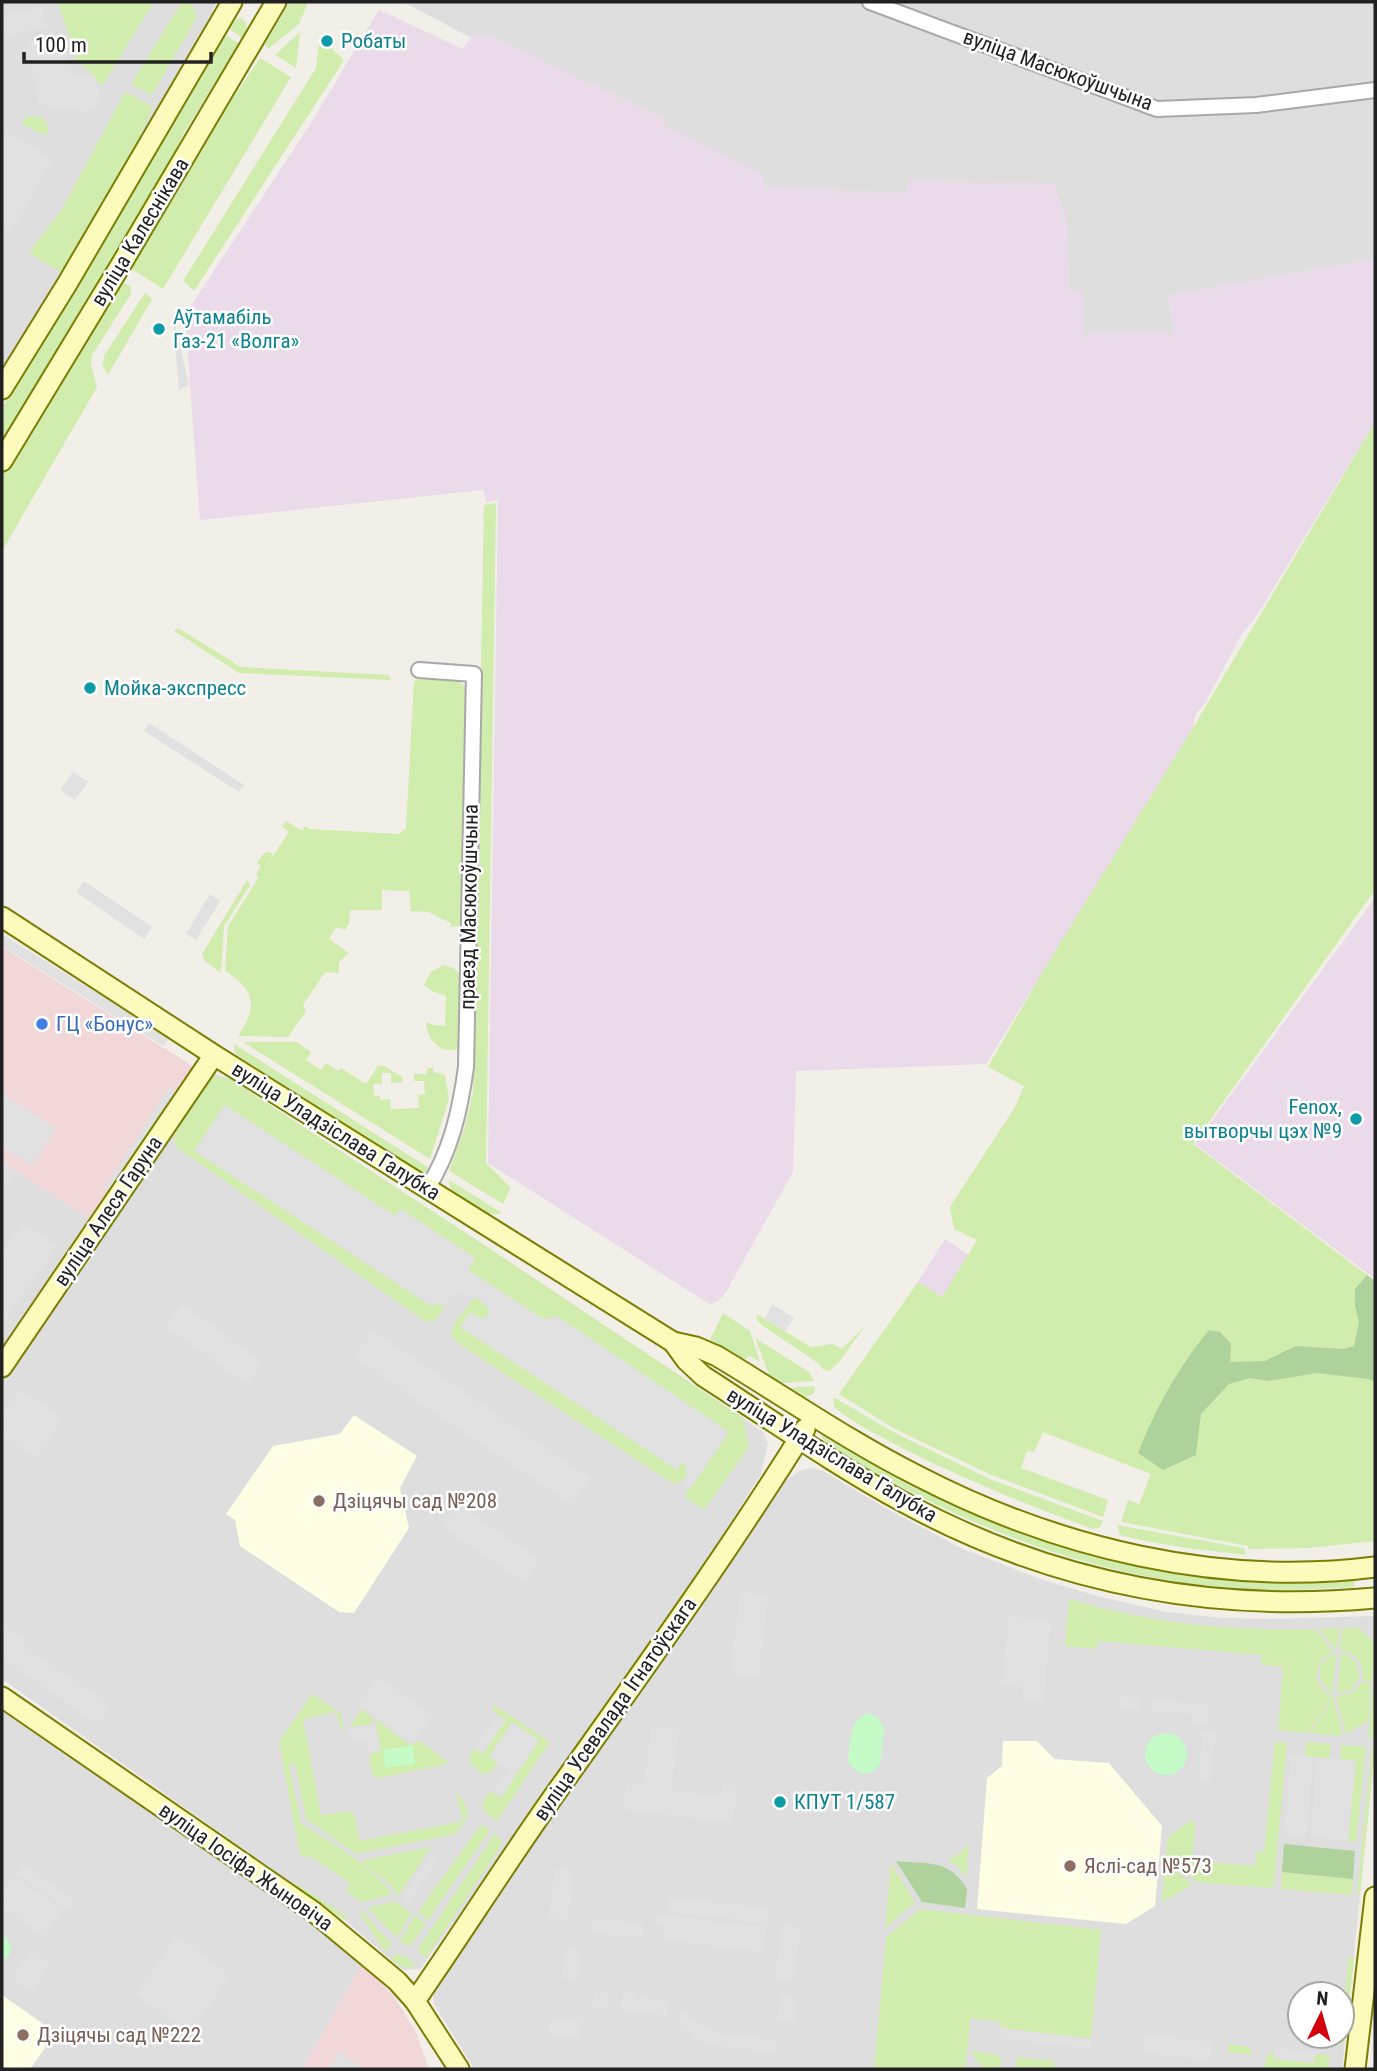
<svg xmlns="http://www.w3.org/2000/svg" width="1377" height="2071" viewBox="0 0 1377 2071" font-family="'Roboto Condensed',sans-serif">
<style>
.residential{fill:#dfdede;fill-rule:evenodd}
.commercial{fill:#f2d7d8}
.industrial{fill:#ebdae9}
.education{fill:#fffde4}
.grass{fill:#d0edad}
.forest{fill:#afd29c}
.park{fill:#c5fbc6}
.parking{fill:#e1e1e1}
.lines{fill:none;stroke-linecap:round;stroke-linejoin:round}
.street-casing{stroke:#a8a8a8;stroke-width:18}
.secondary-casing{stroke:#7a7f01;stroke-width:23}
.street{stroke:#fff;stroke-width:14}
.secondary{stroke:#fcfbbc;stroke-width:19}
.culture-dot{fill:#0f9aa8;stroke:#fff;stroke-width:2.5}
.shop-dot{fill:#3f7fe0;stroke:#fff;stroke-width:2.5}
.education-dot{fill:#8d6e63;stroke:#fff;stroke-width:2.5}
.labels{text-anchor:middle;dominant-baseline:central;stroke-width:5;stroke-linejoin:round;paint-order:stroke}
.culture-label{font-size:21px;fill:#0d838f;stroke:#fff;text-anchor:start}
.street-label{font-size:21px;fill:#212121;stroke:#fff}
.shop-label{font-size:21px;fill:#366cbe;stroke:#fff;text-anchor:start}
.education-label{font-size:21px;fill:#785e54;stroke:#fff;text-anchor:start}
</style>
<rect width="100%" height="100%" fill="#f2eee8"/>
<!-- residential -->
<g class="residential">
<path d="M 2,2 L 215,3 L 212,13 L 164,96 L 139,148 L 2,373 Z"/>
<path d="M 403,2 L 1375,2 L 1375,259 L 1168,296 L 1174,333 L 1084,334 L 1082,291 L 1070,291 L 1064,209 L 1056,195 L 1056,184 L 907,182 L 907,193 L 786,189 L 763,186 L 761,175 L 662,125 L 665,120 L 497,39 L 470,37 Z"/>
<path d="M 194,1067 L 230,1079 L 481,1243 L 743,1418 L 763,1432 L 768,1443 L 761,1474 L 712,1552 L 603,1712 L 420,1969 L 403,1970 L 346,1921 L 2,1679 L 2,1161 L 93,1221 Z"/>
<path d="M 811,1468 L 823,1471 L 887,1509 L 963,1549 L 1043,1580 L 1101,1597 L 1167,1612 L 1220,1618 L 1268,1619 L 1375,1616 L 1375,1750 L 1342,2069 L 474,2069 L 434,2004 L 433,1989 L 783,1483 L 799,1471 ZM 1300,1994 L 1342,1994 L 1342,2036 L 1300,2036 Z"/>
<path d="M 2,1709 L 12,1714 L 334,1937 L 363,1962 L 303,2069 L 2,2069 Z"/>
</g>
<!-- commercial -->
<g class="commercial">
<path d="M 2,947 L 194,1067 L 93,1221 L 2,1162 Z"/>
<path d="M 363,1962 L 394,1997 L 416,2032 L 429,2069 L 303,2069 Z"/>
</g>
<!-- industrial -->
<g class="industrial">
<path d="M 379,10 L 463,49 L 470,37 L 497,39 L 665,119 L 663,125 L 762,175 L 763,186 L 786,189 L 906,193 L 907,182 L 1056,184 L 1056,196 L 1064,209 L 1070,291 L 1082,291 L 1084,334 L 1174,333 L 1168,296 L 1375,259 L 1375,422 L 1254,620 L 1241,635 L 1204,705 L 1196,713 L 1193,728 L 986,1064 L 796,1071 L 793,1172 L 723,1297 L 711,1305 L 488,1163 L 498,500 L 486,502 L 483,490 L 200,520 L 185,315 L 313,120 Z"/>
<path d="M 1375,898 L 1375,1279 L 1195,1144 Z"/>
<path d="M 945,1239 L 969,1255 L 942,1297 L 918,1282 Z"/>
</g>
<!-- education -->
<g class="education">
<path d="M 354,1415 L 417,1456 L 400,1488 L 409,1528 L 354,1613 L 339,1612 L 240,1546 L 235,1520 L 226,1514 L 273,1446 L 340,1434 Z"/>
<path d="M 1003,1741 L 1037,1741 L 1054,1759 L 1109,1763 L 1162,1826 L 1155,1906 L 1126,1924 L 977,1909 L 987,1778 L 1002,1766 Z"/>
<path d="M 2,1995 L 42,2023 L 45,2048 L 30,2069 L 2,2069 Z"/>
</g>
<!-- grass -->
<g class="grass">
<path d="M 58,2 L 154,2 L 102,86 L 76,58 Z"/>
<path d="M 182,2 L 191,2 L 197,17 L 152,95 L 131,84 Z"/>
<path d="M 290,2 L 308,2 L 299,24 L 268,49 L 265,44 Z"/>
<path d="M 241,18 L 246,22 L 247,28 L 242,38 L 228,28 L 236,19 Z"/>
<path d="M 300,32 L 296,68 L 275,55 Z"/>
<path d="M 225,35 L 239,44 L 183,134 L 162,182 L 2,445 L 2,408 Z"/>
<path d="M 319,43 L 330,47 L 344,60 L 194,291 L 183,281 L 316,68 Z"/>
<path d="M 260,58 L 291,77 L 163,289 L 133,270 L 131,267 L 223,113 Z"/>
<path d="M 125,92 L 153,107 L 125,170 L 62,273 L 29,253 L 62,209 Z"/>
<path d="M 29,116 L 44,118 L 49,130 L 44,135 L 22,124 L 25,118 Z"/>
<path d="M 123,282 L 130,286 L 131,294 L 92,355 L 91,365 L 97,387 L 2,551 L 2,472 L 116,286 Z"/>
<path d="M 145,293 L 152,299 L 108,375 L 103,365 L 104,356 Z"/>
<path d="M 1375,422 L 1375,890 L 1193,1144 L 1375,1281 L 1375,1541 L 1308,1548 L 1249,1549 L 1248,1546 L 1121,1522 L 1128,1500 L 1139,1504 L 1151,1474 L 1043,1432 L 1034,1452 L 1027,1451 L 1021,1468 L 1108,1500 L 1103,1517 L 989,1474 L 895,1429 L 839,1394 L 918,1282 L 942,1297 L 977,1240 L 954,1229 L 950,1207 L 1015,1107 L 1024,1086 L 988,1067 L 1043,971 L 1193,728 Z"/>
<path d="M 496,503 L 486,1163 L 511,1188 L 503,1204 L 449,1171 L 464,1129 L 473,1092 L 484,505 Z"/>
<path d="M 178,628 L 241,667 L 389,675 L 391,680 L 239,673 L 174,631 Z"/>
<path d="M 417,678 C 431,677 460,676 467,689 L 461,923 L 458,926 L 451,927 L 451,923 L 428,912 L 411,911 L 409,891 L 382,890 L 382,910 L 350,910 L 349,924 L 345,930 L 336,927 L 329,939 L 349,953 L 339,962 L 339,973 L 325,972 L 303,1005 L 306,1011 L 288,1037 L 238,1036 C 258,1007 256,990 225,971 L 228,926 L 259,877 L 256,874 L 261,866 L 257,863 L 263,854 L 268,852 L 273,854 L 267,865 L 289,832 L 282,826 L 286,821 L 302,831 L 305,826 L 309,829 L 398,834 L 406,829 L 414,682 Z"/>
<path d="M 247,880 L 250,885 L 224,926 L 221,973 L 205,961 L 202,954 Z"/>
<path d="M 444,965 C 456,967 460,972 461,984 L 460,1045 L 456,1050 C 438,1052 427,1039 426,1022 L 434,1025 L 445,1026 L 446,996 L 432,991 L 424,985 L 431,972 Z"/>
<path d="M 243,1042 L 296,1042 L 311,1052 L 306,1060 L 321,1070 L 326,1063 L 338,1071 L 341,1068 L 366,1084 L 378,1066 L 384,1066 L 402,1077 L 403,1082 L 391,1083 L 391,1073 L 382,1073 L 382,1084 L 373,1084 L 374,1096 L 380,1096 L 380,1100 L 390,1099 L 391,1109 L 419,1108 L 418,1095 L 425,1094 L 424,1081 L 414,1081 L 414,1074 L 427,1074 L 427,1068 L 433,1068 L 434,1072 L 445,1075 L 449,1099 L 430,1159 Z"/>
<path d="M 234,1044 L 432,1170 L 427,1174 L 421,1172 L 241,1058 L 235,1053 Z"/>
<path d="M 214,1076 L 230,1079 L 481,1243 L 743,1418 L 749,1447 L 704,1510 L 686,1498 L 686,1493 L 728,1432 L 557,1317 L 546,1319 L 540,1317 L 468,1270 L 475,1258 L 400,1209 L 395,1216 L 224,1105 L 195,1151 L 426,1303 L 432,1306 L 438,1303 L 444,1307 L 436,1320 L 426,1322 L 176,1147 L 174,1134 L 208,1079 Z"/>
<path d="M 449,1180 L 502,1213 C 486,1220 447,1197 449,1180 Z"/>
<path d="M 475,1297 L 489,1308 L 489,1313 L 482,1319 L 470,1312 L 461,1327 L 677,1469 L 682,1462 L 686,1467 L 687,1474 L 682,1481 L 674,1484 L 462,1346 L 451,1336 L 454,1324 Z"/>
<path d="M 723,1313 L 750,1331 L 760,1362 L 750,1356 L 741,1361 L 710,1340 Z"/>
<path d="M 756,1314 L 811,1347 L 833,1344 L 842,1349 L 865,1326 L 839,1362 L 829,1371 L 824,1370 L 818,1363 L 763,1326 L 758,1321 Z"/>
<path d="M 755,1338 L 809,1372 L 814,1381 L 780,1383 L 769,1375 Z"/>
<path d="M 815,1386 L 814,1393 L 806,1397 L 795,1394 L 788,1388 Z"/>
<path d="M 833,1397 L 897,1434 L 992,1480 L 1103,1521 L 1099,1528 L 1093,1529 C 1028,1505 965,1480 904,1449 C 880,1436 854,1424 834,1407 Z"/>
<path d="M 821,1435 L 826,1435 C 956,1515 1088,1571 1242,1582 C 1280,1584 1317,1582 1354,1580 L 1354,1587 C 1319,1589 1283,1591 1248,1589 C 1117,1582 995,1539 881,1476 C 868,1469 824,1446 821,1435 Z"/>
<path d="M 1117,1525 L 1244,1548 L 1246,1555 C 1203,1550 1161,1546 1120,1535 Z"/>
<path d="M 1069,1599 C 1154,1624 1227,1631 1315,1629 L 1333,1651 L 1321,1660 L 1316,1676 L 1322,1690 L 1332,1696 L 1309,1733 L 1278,1730 L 1283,1667 L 1261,1665 L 1262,1655 L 1098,1641 L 1096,1649 L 1065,1646 Z"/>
<path d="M 1358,1627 L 1375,1643 L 1372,1681 L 1362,1680 C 1365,1663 1356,1653 1340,1650 L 1343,1628 Z"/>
<path d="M 1340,1628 L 1337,1650 L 1319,1629 Z"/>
<path d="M 1337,1653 L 1332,1693 C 1315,1681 1315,1660 1337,1653 Z"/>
<path d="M 1341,1654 L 1346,1654 L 1356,1662 L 1360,1676 L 1352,1689 L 1337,1694 Z"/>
<path d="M 1375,1667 L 1375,1738 L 1368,1738 Z"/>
<path d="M 1362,1682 L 1371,1683 L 1368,1721 L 1346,1734 L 1336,1697 L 1353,1692 Z"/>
<path d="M 312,1694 L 340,1713 L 344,1731 L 341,1730 L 336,1712 L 303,1719 L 321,1815 L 353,1811 L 360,1841 L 463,1821 L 456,1791 C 471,1813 472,1813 455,1834 L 356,1854 L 306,1819 L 295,1764 L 289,1765 L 301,1823 C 325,1839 379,1870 392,1895 L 360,1902 L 346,1891 L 351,1884 L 313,1858 L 300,1855 L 279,1742 Z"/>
<path d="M 1333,1697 L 1343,1736 L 1311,1733 Z"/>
<path d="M 494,1705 L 550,1742 L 497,1821 L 484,1811 L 483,1803 L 489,1791 L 501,1797 L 539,1740 L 489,1756 L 498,1762 L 492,1771 L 482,1774 L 470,1763 L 469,1758 L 474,1748 L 482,1754 L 498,1715 L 492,1709 Z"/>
<path d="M 361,1709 L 371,1716 L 372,1724 L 350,1727 Z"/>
<path d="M 375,1719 L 412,1746 L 418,1740 L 448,1762 L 447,1764 L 379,1778 L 374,1777 L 369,1761 L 372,1752 L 381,1751 Z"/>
<path d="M 1275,1742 L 1287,1743 L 1274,1885 L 1270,1888 L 1197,1882 L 1166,1855 L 1168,1837 L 1193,1819 L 1195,1824 L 1192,1861 L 1255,1866 L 1257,1851 L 1264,1851 Z"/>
<path d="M 1306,1742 L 1331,1744 L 1329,1759 L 1305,1756 Z"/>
<path d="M 1341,1745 L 1366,1747 L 1356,1842 L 1348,1841 L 1356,1761 L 1340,1759 Z"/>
<path d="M 1372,1746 L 1375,1746 L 1375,1750 L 1360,1894 L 1357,1893 Z"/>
<path d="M 481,1824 L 490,1830 L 428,1920 L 418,1912 Z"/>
<path d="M 495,1833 L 502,1841 L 499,1849 L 426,1958 L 417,1950 Z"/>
<path d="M 969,1843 L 966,1877 L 957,1866 L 948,1860 L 960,1853 Z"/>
<path d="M 431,1847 L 399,1895 L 397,1895 L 391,1885 L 360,1861 Z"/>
<path d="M 1165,1860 L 1192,1885 L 1162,1902 Z"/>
<path d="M 891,1863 L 915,1902 L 885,1929 Z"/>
<path d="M 1282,1872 L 1353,1879 L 1351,1895 L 1281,1889 Z"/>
<path d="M 297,1884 L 345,1915 L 346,1921 L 294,1887 Z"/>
<path d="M 395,1901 L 411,1913 L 397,1938 L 367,1908 Z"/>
<path d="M 920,1909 L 1101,1930 L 1091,2039 L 1001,2028 L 1001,2022 L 971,2018 L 965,2069 L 874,2069 L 886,1937 Z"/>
<path d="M 361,1910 L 392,1945 L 385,1952 L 359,1912 Z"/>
<path d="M 415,1915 L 426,1924 L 411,1945 L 407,1946 L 400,1941 Z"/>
<path d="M 397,1954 L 407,1957 L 416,1966 C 406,1969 398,1966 390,1959 Z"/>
<path d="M 1349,1957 L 1354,1958 L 1344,2044 L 1339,2043 L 1340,2036 L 1342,2036 L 1342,2015 Z"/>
<path d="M 1229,2044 L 1249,2047 L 1253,2055 L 1228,2052 Z"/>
<path d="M 971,2051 L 997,2055 L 1001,2059 L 1001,2069 L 983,2069 Z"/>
<path d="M 1274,2052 L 1274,2059 L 1314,2062 L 1315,2054 L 1330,2055 L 1328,2069 L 1264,2069 L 1267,2056 Z"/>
<path d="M 1017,2057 L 1055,2061 L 1054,2069 L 1026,2067 L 1026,2069 L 1015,2069 Z"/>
</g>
<!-- forest -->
<g class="forest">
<path d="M 1367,1275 L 1375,1281 L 1375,1383 L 1369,1379 L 1317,1373 L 1268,1381 L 1250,1378 L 1229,1384 L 1201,1414 L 1196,1455 L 1163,1470 L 1138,1453 C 1155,1409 1179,1366 1209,1330 L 1220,1332 L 1231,1344 L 1230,1362 L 1265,1361 L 1296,1346 L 1343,1349 L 1354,1346 L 1359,1322 L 1355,1306 L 1355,1289 Z"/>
<path d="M 1284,1844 L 1355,1851 L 1353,1879 L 1282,1872 Z"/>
<path d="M 896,1861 C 927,1864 950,1859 967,1889 L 965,1908 L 922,1902 Z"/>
</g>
<!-- park -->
<g class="park">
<path d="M 868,1713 L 878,1718 L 884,1728 L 880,1764 L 873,1772 L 863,1774 L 854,1769 L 848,1761 C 851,1742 848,1720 868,1713 Z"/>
<circle cx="1166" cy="1754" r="21"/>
<path d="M 413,1746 L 415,1764 L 385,1768 L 383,1750 Z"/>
<path d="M 2,1935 C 14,1942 14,1955 2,1961 Z"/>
</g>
<!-- parking -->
<g class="parking">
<path d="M 41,7 L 45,27 L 2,36 L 2,16 Z"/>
<path d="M 62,33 L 73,77 L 94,75 L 101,103 L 86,112 L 39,104 L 26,42 Z"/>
<path d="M 7,131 L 53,160 L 11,232 L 2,226 L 2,139 Z"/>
<path d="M 172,311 L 189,385 L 179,390 Z"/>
<path d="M 149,723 L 244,785 L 239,792 L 144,731 Z"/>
<path d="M 73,772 L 88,782 L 75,800 L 60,790 Z"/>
<path d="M 84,881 L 152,927 L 144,939 L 76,892 Z"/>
<path d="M 210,894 L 220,901 L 196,940 L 186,934 Z"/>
<path d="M 2,934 L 169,1038 L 163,1046 L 2,946 Z"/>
<path d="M 169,1088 L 178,1094 L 114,1194 L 104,1188 Z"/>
<path d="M 2,1094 L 56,1128 L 32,1166 L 2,1147 Z"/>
<path d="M 225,1105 L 395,1216 L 400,1209 L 475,1258 L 468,1270 L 540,1317 L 546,1319 L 557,1316 L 729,1432 L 691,1488 L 682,1481 L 687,1474 L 686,1467 L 682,1462 L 677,1470 L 460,1327 L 470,1312 L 482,1319 L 489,1313 L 489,1308 L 476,1297 L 473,1300 L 458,1289 L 444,1307 L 438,1303 L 432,1306 L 194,1151 Z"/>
<path d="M 2,1161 L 16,1171 L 2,1192 Z"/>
<path d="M 23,1223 L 57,1247 L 2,1325 L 2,1253 Z"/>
<path d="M 772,1304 L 794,1318 L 785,1331 L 765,1319 Z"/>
<path d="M 182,1305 L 264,1362 L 248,1384 L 166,1327 Z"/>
<path d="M 373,1331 L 590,1478 L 572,1505 L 354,1357 Z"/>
<path d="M 19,1389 L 64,1419 L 37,1458 L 2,1435 L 2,1414 Z"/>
<path d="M 458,1505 L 540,1559 L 525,1582 L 441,1527 Z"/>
<path d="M 741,1592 L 768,1595 L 758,1676 L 730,1673 Z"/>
<path d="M 1009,1616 L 1051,1620 L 1043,1701 L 1022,1699 L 1023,1687 L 1002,1684 Z"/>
<path d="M 5,1626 L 26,1641 L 24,1646 L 111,1705 L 98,1724 L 2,1658 L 2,1630 Z"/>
<path d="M 378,1677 L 433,1715 L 413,1743 L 358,1705 Z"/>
<path d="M 1120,1696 L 1141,1698 L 1140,1709 L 1119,1708 Z"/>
<path d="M 1153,1700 L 1210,1705 L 1208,1725 L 1192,1724 L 1192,1714 L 1152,1711 Z"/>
<path d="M 498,1715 L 506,1720 L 483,1754 L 474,1748 Z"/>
<path d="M 512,1722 L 539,1740 L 502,1797 L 493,1791 L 508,1769 L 489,1757 Z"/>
<path d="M 374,1725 L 380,1751 L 368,1753 L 365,1738 L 350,1740 L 347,1728 Z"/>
<path d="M 652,1726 L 679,1729 L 671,1790 L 721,1797 L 723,1784 L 737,1786 L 733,1823 L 623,1809 L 626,1783 L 644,1785 Z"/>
<path d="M 1203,1732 L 1216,1733 L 1210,1782 L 1198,1781 Z"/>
<path d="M 1291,1755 L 1313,1757 L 1306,1837 L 1284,1835 Z"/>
<path d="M 1317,1757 L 1356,1761 L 1348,1841 L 1311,1837 Z"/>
<path d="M 430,1856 L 438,1861 L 408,1905 L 400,1899 Z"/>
<path d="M 21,1863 L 73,1899 L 67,1909 L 15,1873 Z"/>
<path d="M 555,1869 L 573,1871 L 568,1920 L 549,1918 Z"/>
<path d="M 14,1876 L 64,1909 L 46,1937 L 2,1907 L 2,1894 Z"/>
<path d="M 667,1898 L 768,1908 L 767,1923 L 666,1911 Z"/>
<path d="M 658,1915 L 765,1927 L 763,1952 L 663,1940 L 665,1926 L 657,1925 Z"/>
<path d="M 593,1918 L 643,1923 L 642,1938 L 591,1933 Z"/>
<path d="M 782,1925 L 801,1927 L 794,1981 L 775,1980 Z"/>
<path d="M 176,1935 L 230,1976 L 189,2034 L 136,1994 Z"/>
<path d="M 564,1949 L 581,1950 L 578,1980 L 562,1978 Z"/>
<path d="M 32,1950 L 51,1963 L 32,1992 L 12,1978 Z"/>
<path d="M 623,1991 L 636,1992 L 636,1997 L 667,2000 L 666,2015 L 621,2011 Z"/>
<path d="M 594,1992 L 610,1993 L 608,2009 L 592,2008 Z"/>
<path d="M 780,1995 L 797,1997 L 795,2021 L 779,2019 Z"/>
<path d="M 681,2009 L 697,2022 L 721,2033 L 776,2040 L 775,2052 L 725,2047 L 696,2039 L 676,2017 Z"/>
<path d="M 551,2017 L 580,2020 L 579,2037 L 549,2033 Z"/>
<path d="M 1001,2028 L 1091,2039 L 1090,2049 L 999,2038 Z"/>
<path d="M 1144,2035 L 1211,2042 L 1210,2060 L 1142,2053 Z"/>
<path d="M 1275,2048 L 1315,2052 L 1314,2063 L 1274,2059 Z"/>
<path d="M 339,2052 L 364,2069 L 329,2069 Z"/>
</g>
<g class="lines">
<!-- street casing -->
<g class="street-casing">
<g id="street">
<path d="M 870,2 L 1157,109 L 1256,105 L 1375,90"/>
<path d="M 419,670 L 474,674 L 466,1067 C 460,1111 451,1151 427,1189"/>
</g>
</g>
<!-- secondary casing -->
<g class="secondary-casing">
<g id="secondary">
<path d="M 2,389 L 67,284 L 232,2"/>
<path d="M 2,461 L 119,268 L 276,2"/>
<path d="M 2,917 L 214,1055 L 673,1342 L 696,1347 L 717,1356 C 784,1396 848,1441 918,1476 C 1057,1548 1218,1587 1375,1567"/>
<path d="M 673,1342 L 686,1360 L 703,1376 C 770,1419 835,1465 905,1503 C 1052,1583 1209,1613 1375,1598"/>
<path d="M 2,1367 L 214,1055"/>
<path d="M 2,1697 L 314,1912 L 397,1981 L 415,2001 L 459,2069"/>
<path d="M 415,2001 C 467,1926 515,1849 568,1776 C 649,1662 731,1548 805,1429"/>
<path d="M 1355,2069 L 1375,1897"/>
</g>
</g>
<!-- street -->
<use href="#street" class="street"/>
<!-- secondary -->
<use href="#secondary" class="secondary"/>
</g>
<!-- markers -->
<g class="culture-dot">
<circle cx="327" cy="41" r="7"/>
<circle cx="159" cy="329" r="7"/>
<circle cx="90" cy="688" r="7"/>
<circle cx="1356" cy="1119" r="7"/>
<circle cx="780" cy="1802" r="7"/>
</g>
<circle class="shop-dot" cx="42" cy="1024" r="7"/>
<g class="education-dot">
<circle cx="319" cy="1501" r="7"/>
<circle cx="1070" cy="1866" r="7"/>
<circle cx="23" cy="2035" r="7"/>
</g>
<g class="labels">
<!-- culture labels -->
<g class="culture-label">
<text x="341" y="41">Робаты</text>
<text x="173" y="317">Аўтамабіль<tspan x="173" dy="24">Газ-21 «Волга»</tspan></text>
<text x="104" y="688">Мойка-экспресс</text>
<text x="1342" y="1107" text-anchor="end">Fenox,<tspan x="1342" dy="24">вытворчы цэх №9</tspan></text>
<text x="794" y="1802">КПУТ 1/587</text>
</g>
<!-- street labels -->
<g class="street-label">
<text transform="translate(1058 70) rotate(20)">вуліца Масюкоўшчына</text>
<text transform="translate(140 232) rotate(-59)">вуліца Калеснікава</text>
<text transform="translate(469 907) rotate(-89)">праезд Масюкоўшчына</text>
<text transform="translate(336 1131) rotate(32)">вуліца Уладзіслава Галубка</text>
<text transform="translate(108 1211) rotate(-56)">вуліца Алеся Гаруна</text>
<text transform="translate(832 1455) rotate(31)">вуліца Уладзіслава Галубка</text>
<text transform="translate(615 1709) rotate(-55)">вуліца Усевалада Ігнатоўскага</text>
<text transform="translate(246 1867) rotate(35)">вуліца Іосіфа Жыновіча</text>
</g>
<!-- shop labels -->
<g class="shop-label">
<text x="56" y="1024">ГЦ «Бонус»</text>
</g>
<!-- education labels -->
<g class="education-label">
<text x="333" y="1501">Дзіцячы сад №208</text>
<text x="1084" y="1866">Яслі-сад №573</text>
<text x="37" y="2035">Дзіцячы сад №222</text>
</g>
</g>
<!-- border -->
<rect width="1377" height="2071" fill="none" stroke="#212121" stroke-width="7"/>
<!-- north arrow -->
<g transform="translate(1321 2015) rotate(5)"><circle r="33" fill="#ffffff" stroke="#a6a6a6" stroke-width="2"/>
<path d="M0-5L12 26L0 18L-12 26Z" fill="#d3000e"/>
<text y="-10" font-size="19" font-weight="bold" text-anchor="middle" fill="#212121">N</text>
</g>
<!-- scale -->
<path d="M24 52v10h187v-10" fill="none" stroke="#212121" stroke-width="3.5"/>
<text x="35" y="52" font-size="21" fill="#212121" stroke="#ffffff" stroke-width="5" paint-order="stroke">100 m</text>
</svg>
